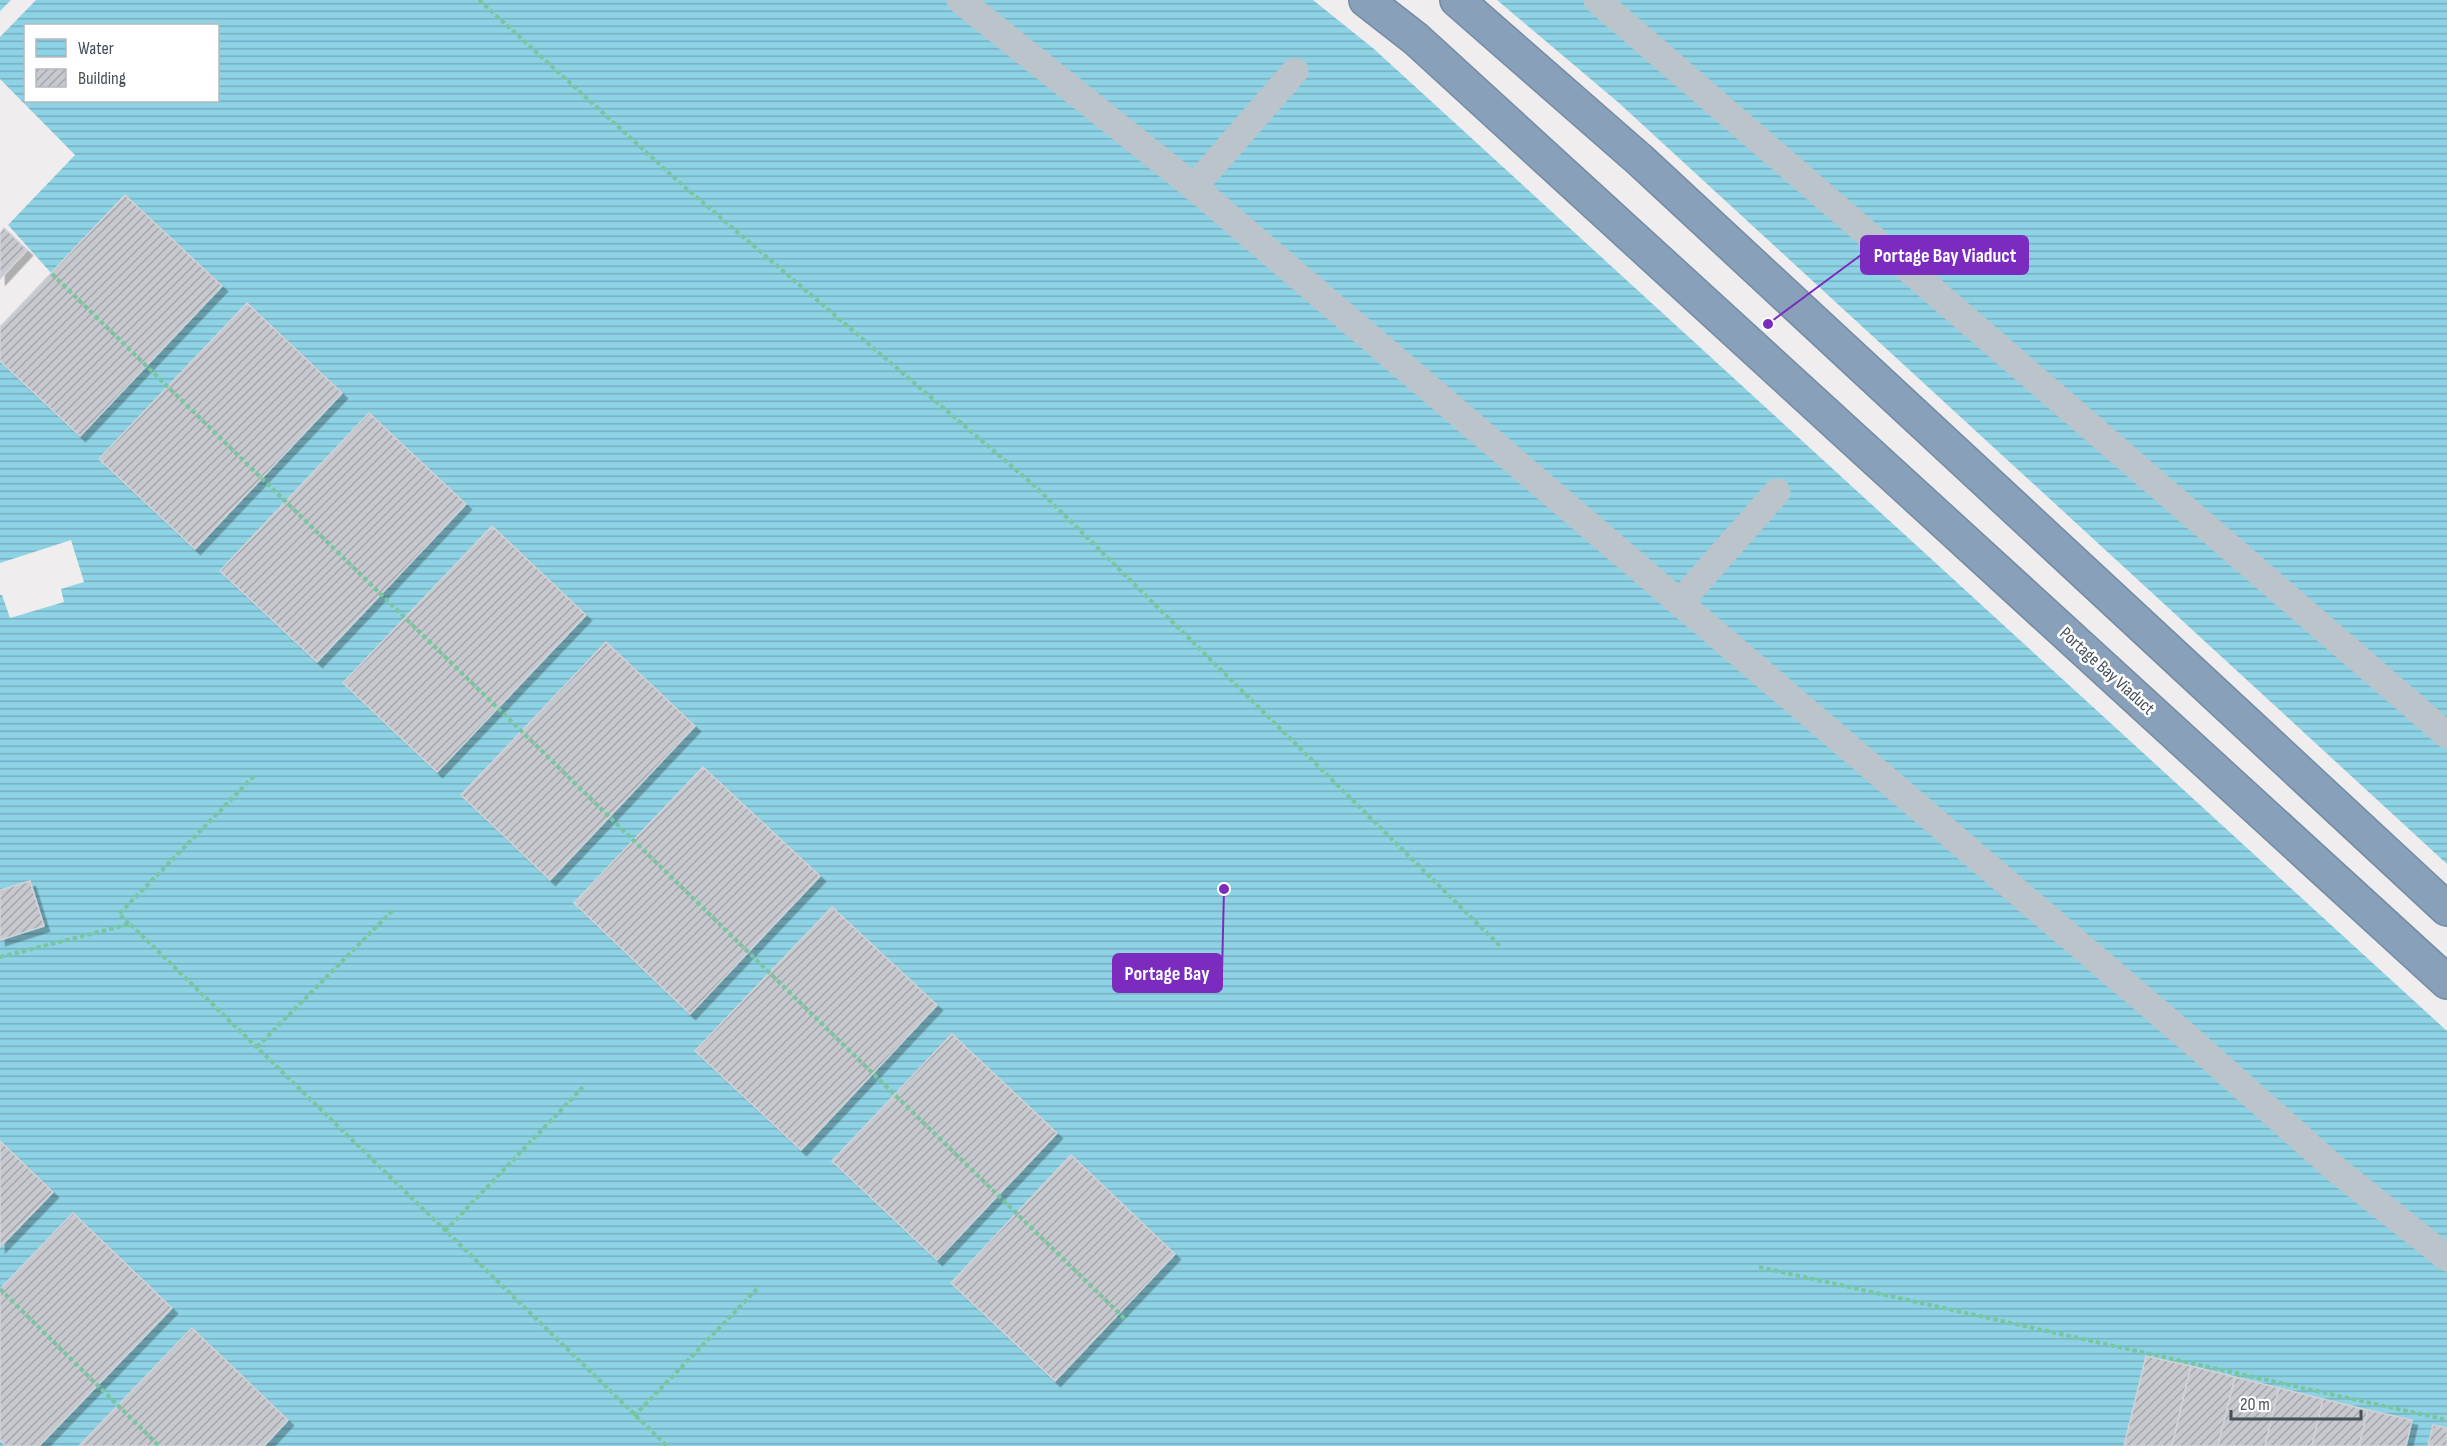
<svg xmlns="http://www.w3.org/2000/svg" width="2447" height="1446" viewBox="0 0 2447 1446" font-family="'Sofia Sans Condensed',sans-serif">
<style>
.water{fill:url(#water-rules);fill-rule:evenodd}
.pier{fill:#efeded}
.building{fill:url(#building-hatch);stroke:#d1d3d8;stroke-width:1.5;filter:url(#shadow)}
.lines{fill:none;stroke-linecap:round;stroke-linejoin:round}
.motorway-casing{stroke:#738ba4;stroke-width:36}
.path{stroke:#78c69f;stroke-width:4;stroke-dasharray:4.5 3;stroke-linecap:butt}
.service{stroke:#bcc4cb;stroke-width:27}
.motorway{stroke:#88a0b9;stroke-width:33}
.labels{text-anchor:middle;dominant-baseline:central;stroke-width:5;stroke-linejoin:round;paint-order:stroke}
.street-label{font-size:18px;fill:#475059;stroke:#fff}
.leader{fill:none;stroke:#7b2cbf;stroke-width:2}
.callout-dot{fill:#7b2cbf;stroke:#fff;stroke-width:2}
.callout{fill:#7b2cbf;stroke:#7b2cbf;stroke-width:2}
.callout-label{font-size:20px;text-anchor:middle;font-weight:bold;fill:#fff}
</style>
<defs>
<pattern id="water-rules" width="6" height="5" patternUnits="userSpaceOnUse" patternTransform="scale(1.5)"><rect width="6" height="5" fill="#8ed3e5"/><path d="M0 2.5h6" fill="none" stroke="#76aebd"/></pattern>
<pattern id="building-hatch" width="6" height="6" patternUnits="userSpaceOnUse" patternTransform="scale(1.5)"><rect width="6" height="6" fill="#c7c9cf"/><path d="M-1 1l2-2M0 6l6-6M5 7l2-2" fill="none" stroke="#a3a6ab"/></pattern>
<filter id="shadow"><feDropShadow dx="5.5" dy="5.5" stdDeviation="0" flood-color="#0004"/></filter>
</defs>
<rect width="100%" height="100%" fill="#efeded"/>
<!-- water -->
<path class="water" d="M 0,0 L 2447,0 L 2447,1446 L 0,1446 L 0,331 L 52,274 L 8,225 L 75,155 L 0,79 ZM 26,26 L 218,26 L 218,100 L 26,100 Z"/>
<!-- pier -->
<g class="pier">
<path d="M 11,0 L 36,0 L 0,37 L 0,11 Z"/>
<path d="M 1313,0 L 1497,0 L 1619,103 L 2447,864 L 2447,1031 L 1374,49 Z"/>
<path d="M 71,540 L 84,582 L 61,589 L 64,602 L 10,618 L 2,595 L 0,595 L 0,563 Z"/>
</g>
<!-- building -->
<g class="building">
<path d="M 125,195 L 222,286 L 80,436 L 0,361 L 0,327 Z"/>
<path d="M 4,228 L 27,250 L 0,279 L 0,233 Z"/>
<path d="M 247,303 L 342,393 L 195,549 L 99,459 Z"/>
<path d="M 369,413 L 466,504 L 317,662 L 220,571 Z"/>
<path d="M 492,526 L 586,615 L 437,772 L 343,683 Z"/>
<path d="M 606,642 L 695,726 L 550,880 L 461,795 Z"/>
<path d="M 703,767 L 820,876 L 690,1014 L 574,903 Z"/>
<path d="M 30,881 L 44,926 L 0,940 L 0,890 Z"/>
<path d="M 832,907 L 937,1005 L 801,1150 L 695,1051 Z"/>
<path d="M 952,1034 L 1057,1133 L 937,1260 L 832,1161 Z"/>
<path d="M 0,1141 L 53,1192 L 0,1247 Z"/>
<path d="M 1071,1155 L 1175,1254 L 1055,1381 L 951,1283 Z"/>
<path d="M 73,1213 L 172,1308 L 39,1446 L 6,1446 L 0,1440 L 0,1289 Z"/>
<path d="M 192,1328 L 288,1420 L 264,1446 L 79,1446 Z"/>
<path d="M 2146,1356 L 2191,1366 L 2172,1446 L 2124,1446 Z"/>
<path d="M 2191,1366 L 2235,1377 L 2218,1446 L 2172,1446 Z"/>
<path d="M 2235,1377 L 2279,1388 L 2265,1446 L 2218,1446 Z"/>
<path d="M 2279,1388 L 2323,1399 L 2312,1446 L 2265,1446 Z"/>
<path d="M 2323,1399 L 2368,1410 L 2359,1446 L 2312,1446 Z"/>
<path d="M 2368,1410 L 2412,1420 L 2406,1446 L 2359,1446 Z"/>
<path d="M 2433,1425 L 2447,1428 L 2447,1446 L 2428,1446 Z"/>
</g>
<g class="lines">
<!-- motorway casing -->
<g class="motorway-casing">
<g id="motorway">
<path d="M 1366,0 L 1416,39 L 2447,982"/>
<path d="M 1457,0 L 1640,160 L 2447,909"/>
</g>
</g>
<!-- path -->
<g class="path">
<path d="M 479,0 L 680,183 L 1036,487 L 1501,947"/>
<path d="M 52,274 L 1125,1319"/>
<path d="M 129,924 L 119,914 L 255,775"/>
<path d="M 0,957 L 130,924 L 667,1446"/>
<path d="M 257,1047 L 393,910"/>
<path d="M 445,1231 L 583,1087"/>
<path d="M 1759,1267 L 2447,1420"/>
<path d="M 0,1289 L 159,1446"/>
<path d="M 634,1416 L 757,1289"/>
</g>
<!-- service -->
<g class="service">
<path d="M 960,0 L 1194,187 L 2186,1036 L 2339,1172 L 2447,1258"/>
<path d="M 1597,0 L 2447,735"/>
<path d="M 1194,187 L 1295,71"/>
<path d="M 1680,602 L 1777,492"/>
</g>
<!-- motorway -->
<use href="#motorway" class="motorway"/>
</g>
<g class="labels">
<!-- street labels -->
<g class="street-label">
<text transform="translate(2107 671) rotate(42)">Portage Bay Viaduct</text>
</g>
</g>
<!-- callouts -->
<path class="leader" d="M1768 324L1861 255M1224 889L1222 973"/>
<g class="callout-dot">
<circle cx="1768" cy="324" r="6"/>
<circle cx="1224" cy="889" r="6"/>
</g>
<g class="callout">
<rect x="1861" y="236" width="167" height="38" rx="6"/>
<rect x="1113" y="954" width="109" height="38" rx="6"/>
</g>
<g class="callout-label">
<text x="1945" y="262">Portage Bay Viaduct</text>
<text x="1167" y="980">Portage Bay</text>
</g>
<!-- legend -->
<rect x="24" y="24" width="195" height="78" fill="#ffffff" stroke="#b5b9bd" stroke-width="1.5"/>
<rect x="36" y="39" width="30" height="18" fill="url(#water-rules)" stroke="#b5b9bd" stroke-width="1.5"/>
<text x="78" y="54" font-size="18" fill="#475059">Water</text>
<rect x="36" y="69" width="30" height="18" fill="url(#building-hatch)" stroke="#b5b9bd" stroke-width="1.5"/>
<text x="78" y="84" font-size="18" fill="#475059">Building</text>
<!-- scale -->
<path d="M2231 1410v9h130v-9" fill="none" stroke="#475059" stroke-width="3"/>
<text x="2240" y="1410" font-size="18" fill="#475059" stroke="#ffffff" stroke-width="4.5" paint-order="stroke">20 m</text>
</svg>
